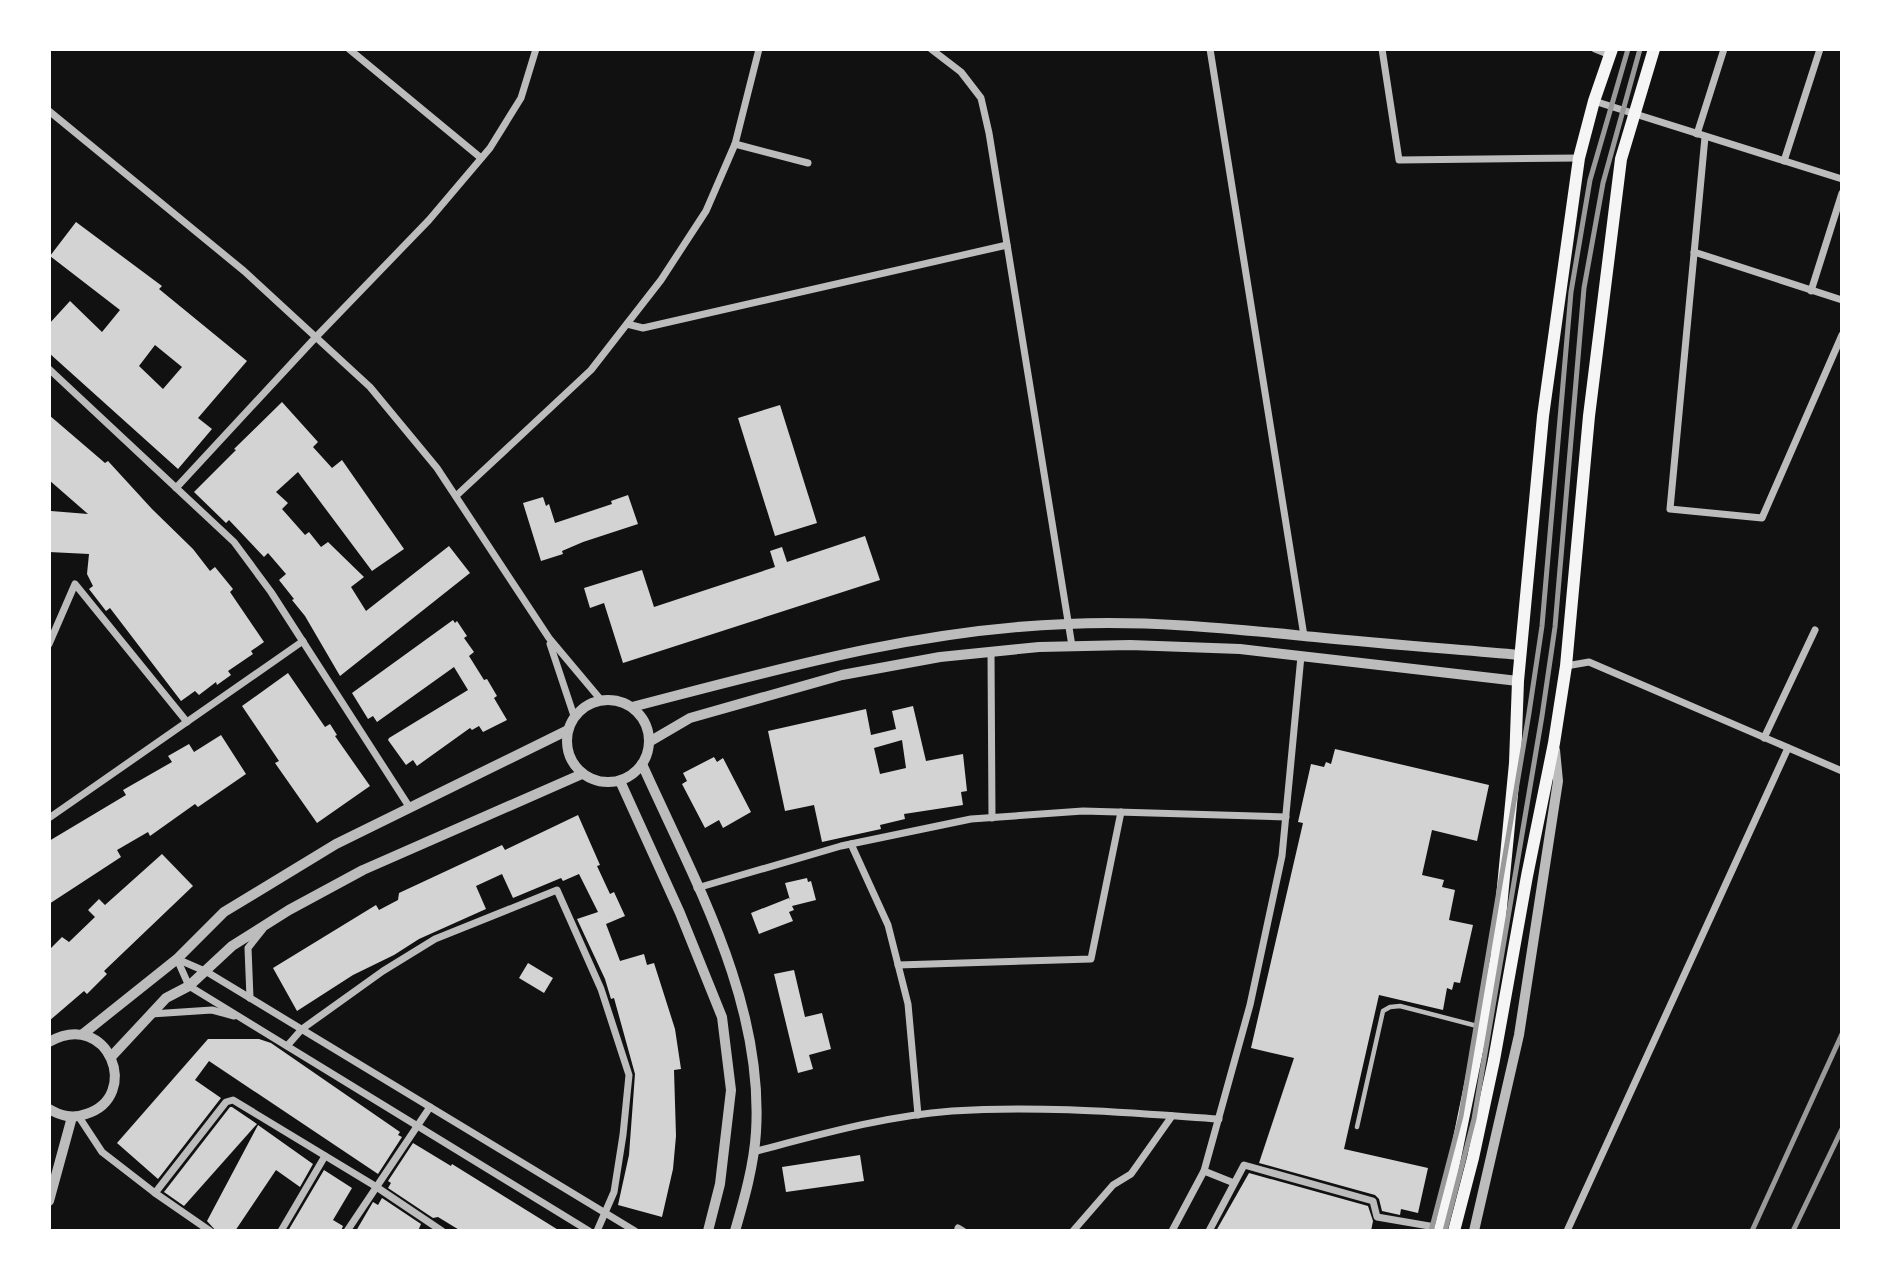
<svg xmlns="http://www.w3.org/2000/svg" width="1891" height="1280" viewBox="0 0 1891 1280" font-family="Manrope,sans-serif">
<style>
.building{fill:#d3d3d3;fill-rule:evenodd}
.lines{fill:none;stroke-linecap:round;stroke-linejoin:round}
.service{stroke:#bcbcbc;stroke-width:4.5}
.minor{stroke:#bcbcbc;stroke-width:7}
.tertiary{stroke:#bcbcbc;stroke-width:10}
.primary{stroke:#f5f5f5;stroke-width:12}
.rail{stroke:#9a9a9a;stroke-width:5}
</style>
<rect width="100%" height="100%" fill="#111"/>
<!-- building -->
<g class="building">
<path d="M 76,222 L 162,286 L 159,289 L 247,361 L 198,418 L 212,429 L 178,469 L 49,353 L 49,324 L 70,301 L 102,332 L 120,310 L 50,256 ZM 155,345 L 182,367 L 163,389 L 139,366 Z"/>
<path d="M 282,402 L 318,442 L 313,447 L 332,468 L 342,460 L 404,549 L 372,571 L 298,472 L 276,492 L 288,503 L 282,509 L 305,535 L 309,532 L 321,547 L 328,542 L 364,577 L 351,587 L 366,611 L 449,546 L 470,573 L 340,676 L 305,616 L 292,600 L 294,599 L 279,580 L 286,574 L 268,553 L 264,557 L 229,520 L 226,523 L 194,492 L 236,450 L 234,449 Z"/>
<path d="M 780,405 L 817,523 L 775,536 L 738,418 Z"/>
<path d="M 49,415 L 105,463 L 108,461 L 152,509 L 193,549 L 210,571 L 215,567 L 233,589 L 230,592 L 264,642 L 251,651 L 253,654 L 228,671 L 231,675 L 217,685 L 216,682 L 199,695 L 195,691 L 181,701 L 110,608 L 106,611 L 89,589 L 93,586 L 87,574 L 89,554 L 49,552 L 51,511 L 88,514 L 49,480 Z"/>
<path d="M 628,495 L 638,524 L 583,542 L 562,551 L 563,554 L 541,561 L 523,503 L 543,497 L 546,506 L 549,504 L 555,523 L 612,504 L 611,501 Z"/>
<path d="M 865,536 L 880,580 L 623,663 L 604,603 L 590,608 L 584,588 L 642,570 L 654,607 L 775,567 L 770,551 L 782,547 L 787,562 Z"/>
<path d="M 453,620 L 455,623 L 457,621 L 467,636 L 464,638 L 474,652 L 469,656 L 484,680 L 487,679 L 497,696 L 494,698 L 507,720 L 483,732 L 479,726 L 472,730 L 470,728 L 417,766 L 413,760 L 406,765 L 388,740 L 389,738 L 468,690 L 454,667 L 377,722 L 373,716 L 368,719 L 352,693 Z"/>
<path d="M 288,673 L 325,727 L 330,724 L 337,735 L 335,736 L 370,786 L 317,823 L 275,763 L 279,761 L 242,706 Z"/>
<path d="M 913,706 L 926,761 L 963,754 L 967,791 L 961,792 L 963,805 L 904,814 L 905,819 L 880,825 L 881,829 L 822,842 L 814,805 L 785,811 L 768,731 L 866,709 L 871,735 L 896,729 L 892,711 ZM 902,740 L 906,768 L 880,774 L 874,748 Z"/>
<path d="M 221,735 L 246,774 L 198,807 L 195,804 L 150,836 L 148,832 L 117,850 L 121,857 L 49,904 L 49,841 L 126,795 L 123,790 L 172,762 L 168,756 L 189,744 L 194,752 Z"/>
<path d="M 1335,749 L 1489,785 L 1477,841 L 1432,830 L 1422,875 L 1444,880 L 1442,887 L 1455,890 L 1449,920 L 1473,925 L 1460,983 L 1454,982 L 1452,990 L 1447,988 L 1443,1010 L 1379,995 L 1344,1149 L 1428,1168 L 1418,1213 L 1401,1209 L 1400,1215 L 1382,1211 L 1379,1199 L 1375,1195 L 1259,1163 L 1294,1058 L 1251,1048 L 1303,823 L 1298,822 L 1311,764 L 1324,767 L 1326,762 L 1331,764 Z"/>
<path d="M 714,757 L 717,762 L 723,758 L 751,812 L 723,828 L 719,820 L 705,828 L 682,784 L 687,781 L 683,773 Z"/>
<path d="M 578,815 L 600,865 L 597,866 L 610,894 L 614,892 L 625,916 L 606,924 L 620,961 L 644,954 L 647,965 L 654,963 L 675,1029 L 681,1069 L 674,1070 L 676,1136 L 673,1169 L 662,1217 L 618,1205 L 629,1155 L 635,1074 L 614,998 L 611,999 L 605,979 L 577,919 L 598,912 L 579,874 L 563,881 L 561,878 L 513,898 L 502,874 L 476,886 L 486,909 L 419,939 L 394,955 L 353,975 L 297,1011 L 273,968 L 376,905 L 379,910 L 398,900 L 399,893 L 502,845 L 505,850 Z"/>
<path d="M 162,854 L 193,886 L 104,971 L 107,974 L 87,994 L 84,991 L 49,1021 L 49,950 L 62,937 L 69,942 L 95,917 L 88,910 L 99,899 L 105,905 Z"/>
<path d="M 807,878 L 808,882 L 811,881 L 816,900 L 792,906 L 794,910 L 789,912 L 793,921 L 759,934 L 751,913 L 789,898 L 790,900 L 785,883 Z"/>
<path d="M 528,963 L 553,978 L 544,993 L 519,978 Z"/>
<path d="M 794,970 L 805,1017 L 822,1013 L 831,1049 L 809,1055 L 813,1069 L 798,1073 L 774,974 Z"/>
<path d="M 208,1039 L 259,1039 L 271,1043 L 400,1132 L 398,1135 L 402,1137 L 378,1174 L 209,1061 L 195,1080 L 221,1098 L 158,1179 L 117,1143 Z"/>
<path d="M 230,1107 L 232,1107 L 257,1124 L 184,1206 L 164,1192 Z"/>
<path d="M 258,1125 L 313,1164 L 300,1187 L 276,1170 L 235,1231 L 216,1231 L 207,1221 Z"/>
<path d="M 413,1143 L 451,1166 L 452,1164 L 560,1231 L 461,1231 L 438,1217 L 433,1218 L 388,1188 L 391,1183 L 388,1181 Z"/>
<path d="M 860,1155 L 864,1181 L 786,1192 L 782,1167 Z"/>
<path d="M 324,1170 L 352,1188 L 333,1220 L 343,1226 L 341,1231 L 288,1231 Z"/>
<path d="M 1249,1173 L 1368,1206 L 1373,1221 L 1371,1231 L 1216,1231 Z"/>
<path d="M 382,1198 L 421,1224 L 418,1231 L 356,1231 L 373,1202 L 378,1205 Z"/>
</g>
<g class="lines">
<!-- service -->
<path class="service" d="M 1357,1127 L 1383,1011 L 1390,1007 L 1400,1006 L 1481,1027"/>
<!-- minor -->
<g class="minor">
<path d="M 349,49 L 481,158"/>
<path d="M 931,49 L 961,72 L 981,98 L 989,133 L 1072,646"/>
<path d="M 1210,49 L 1304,636"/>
<path d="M 1382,49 L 1399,160 L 1579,158"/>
<path d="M 1595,49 L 1610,55"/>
<path d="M 1594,101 L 1842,179"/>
<path d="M 49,111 L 244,271 L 370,387 L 437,468 L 549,638 L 601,700"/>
<path d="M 1697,134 L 1724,49"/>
<path d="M 1705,137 L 1670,509 L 1762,518 L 1842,335"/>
<path d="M 735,144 L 808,163"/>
<path d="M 1784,161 L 1820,49"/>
<path d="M 1694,252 L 1842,300"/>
<path d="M 1811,291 L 1842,193"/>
<path d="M 627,324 L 643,328 L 1007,245"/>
<path d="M 49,369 L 234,542 L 271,592 L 410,808"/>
<path d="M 176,488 L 316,337 L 429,220 L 490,148 L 521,98 L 536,49"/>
<path d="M 456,496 L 591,370 L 661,280 L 706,211 L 735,144 L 759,49"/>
<path d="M 49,644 L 75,584 L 187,722"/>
<path d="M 550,644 L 574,716"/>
<path d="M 991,652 L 992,818"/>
<path d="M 1566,666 L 1589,662 L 1842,771"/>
<path d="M 1764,738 L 1815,630"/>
<path d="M 49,818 L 303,641"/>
<path d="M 851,844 L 888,925 L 908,1004 L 918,1115"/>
<path d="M 697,888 L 841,846 L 971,819 L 1083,811 L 1286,817"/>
<path d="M 177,959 L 207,972 L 635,1231"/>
<path d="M 177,959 L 189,986 L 589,1231"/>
<path d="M 898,965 L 1091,959 L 1121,812"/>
<path d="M 250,998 L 248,948 L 263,929"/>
<path d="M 151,1014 L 212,1010 L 234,1016"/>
<path d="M 287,1046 L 302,1029 L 383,971 L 435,939 L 557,890 L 601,989 L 629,1075 L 623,1135 L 614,1192 L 597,1231"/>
<path d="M 79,1117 L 102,1152 L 155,1193 L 210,1231"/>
<path d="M 753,1152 C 818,1135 884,1116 952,1111 C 1041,1105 1130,1113 1219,1119"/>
<path d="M 1204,1171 L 1234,1183"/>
<path d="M 155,1193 L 226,1102 L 233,1100 L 375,1186 L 442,1231"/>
<path d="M 958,1228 L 963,1231"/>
<path d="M 281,1231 L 325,1156"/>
<path d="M 347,1231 L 430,1107"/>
<path d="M 1073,1231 L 1113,1185 L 1131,1174 L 1172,1116"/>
<path d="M 1172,1231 L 1204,1171 L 1250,1005 L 1282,856 L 1301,656"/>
<path d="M 1209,1231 L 1244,1165 L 1373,1201 L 1377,1217 L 1441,1228"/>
<path d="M 1567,1231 L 1788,748"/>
</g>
<!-- tertiary -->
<g class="tertiary">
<circle cx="608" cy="741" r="41"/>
<path d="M 632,707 C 775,670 918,629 1067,624 C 1150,620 1233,629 1315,637 C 1383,644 1452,649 1520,655"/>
<path d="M 649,742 L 690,718 L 842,675 L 940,657 L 1039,647 L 1130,645 L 1240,649 L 1518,681"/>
<path d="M 642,764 C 694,880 764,1001 756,1132 C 754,1165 744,1200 735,1231"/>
<path d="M 620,781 L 680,913 L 722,1017 L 731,1090 L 720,1184 L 708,1231"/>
<path d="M 83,1034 L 177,959 L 224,912 L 336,844 L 568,730"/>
<path d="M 49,1042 C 109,1008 142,1097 86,1114 C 72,1119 61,1116 49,1109"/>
<path d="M 111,1057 L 166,998 L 189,986 L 232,946 L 289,910 L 363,870 L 582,774"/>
<path d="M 49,1201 L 72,1117"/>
<path d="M 1474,1231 L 1519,1035 L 1558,781 L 1555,750"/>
</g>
<!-- primary -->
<g class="primary">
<path d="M 1440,1231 L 1496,959 L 1515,763 L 1518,681 L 1543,416 L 1579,158 L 1594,101 L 1612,49"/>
<path d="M 1454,1231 L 1473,1158 L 1494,1060 L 1527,876 L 1554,743 L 1566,666 L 1589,416 L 1621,159 L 1654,49"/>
</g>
<!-- rail -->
<g class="rail">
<path d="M 1431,1231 L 1461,1116 L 1529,713 L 1542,626 L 1571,292 L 1590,180 L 1628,49"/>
<path d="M 1445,1231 L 1474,1119 L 1542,716 L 1555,627 L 1584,288 L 1603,183 L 1640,49"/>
<path d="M 1752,1231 L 1842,1034"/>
<path d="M 1793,1231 L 1842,1129"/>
</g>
</g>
<!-- border -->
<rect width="1891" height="1280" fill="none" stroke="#ffffff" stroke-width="102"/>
</svg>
